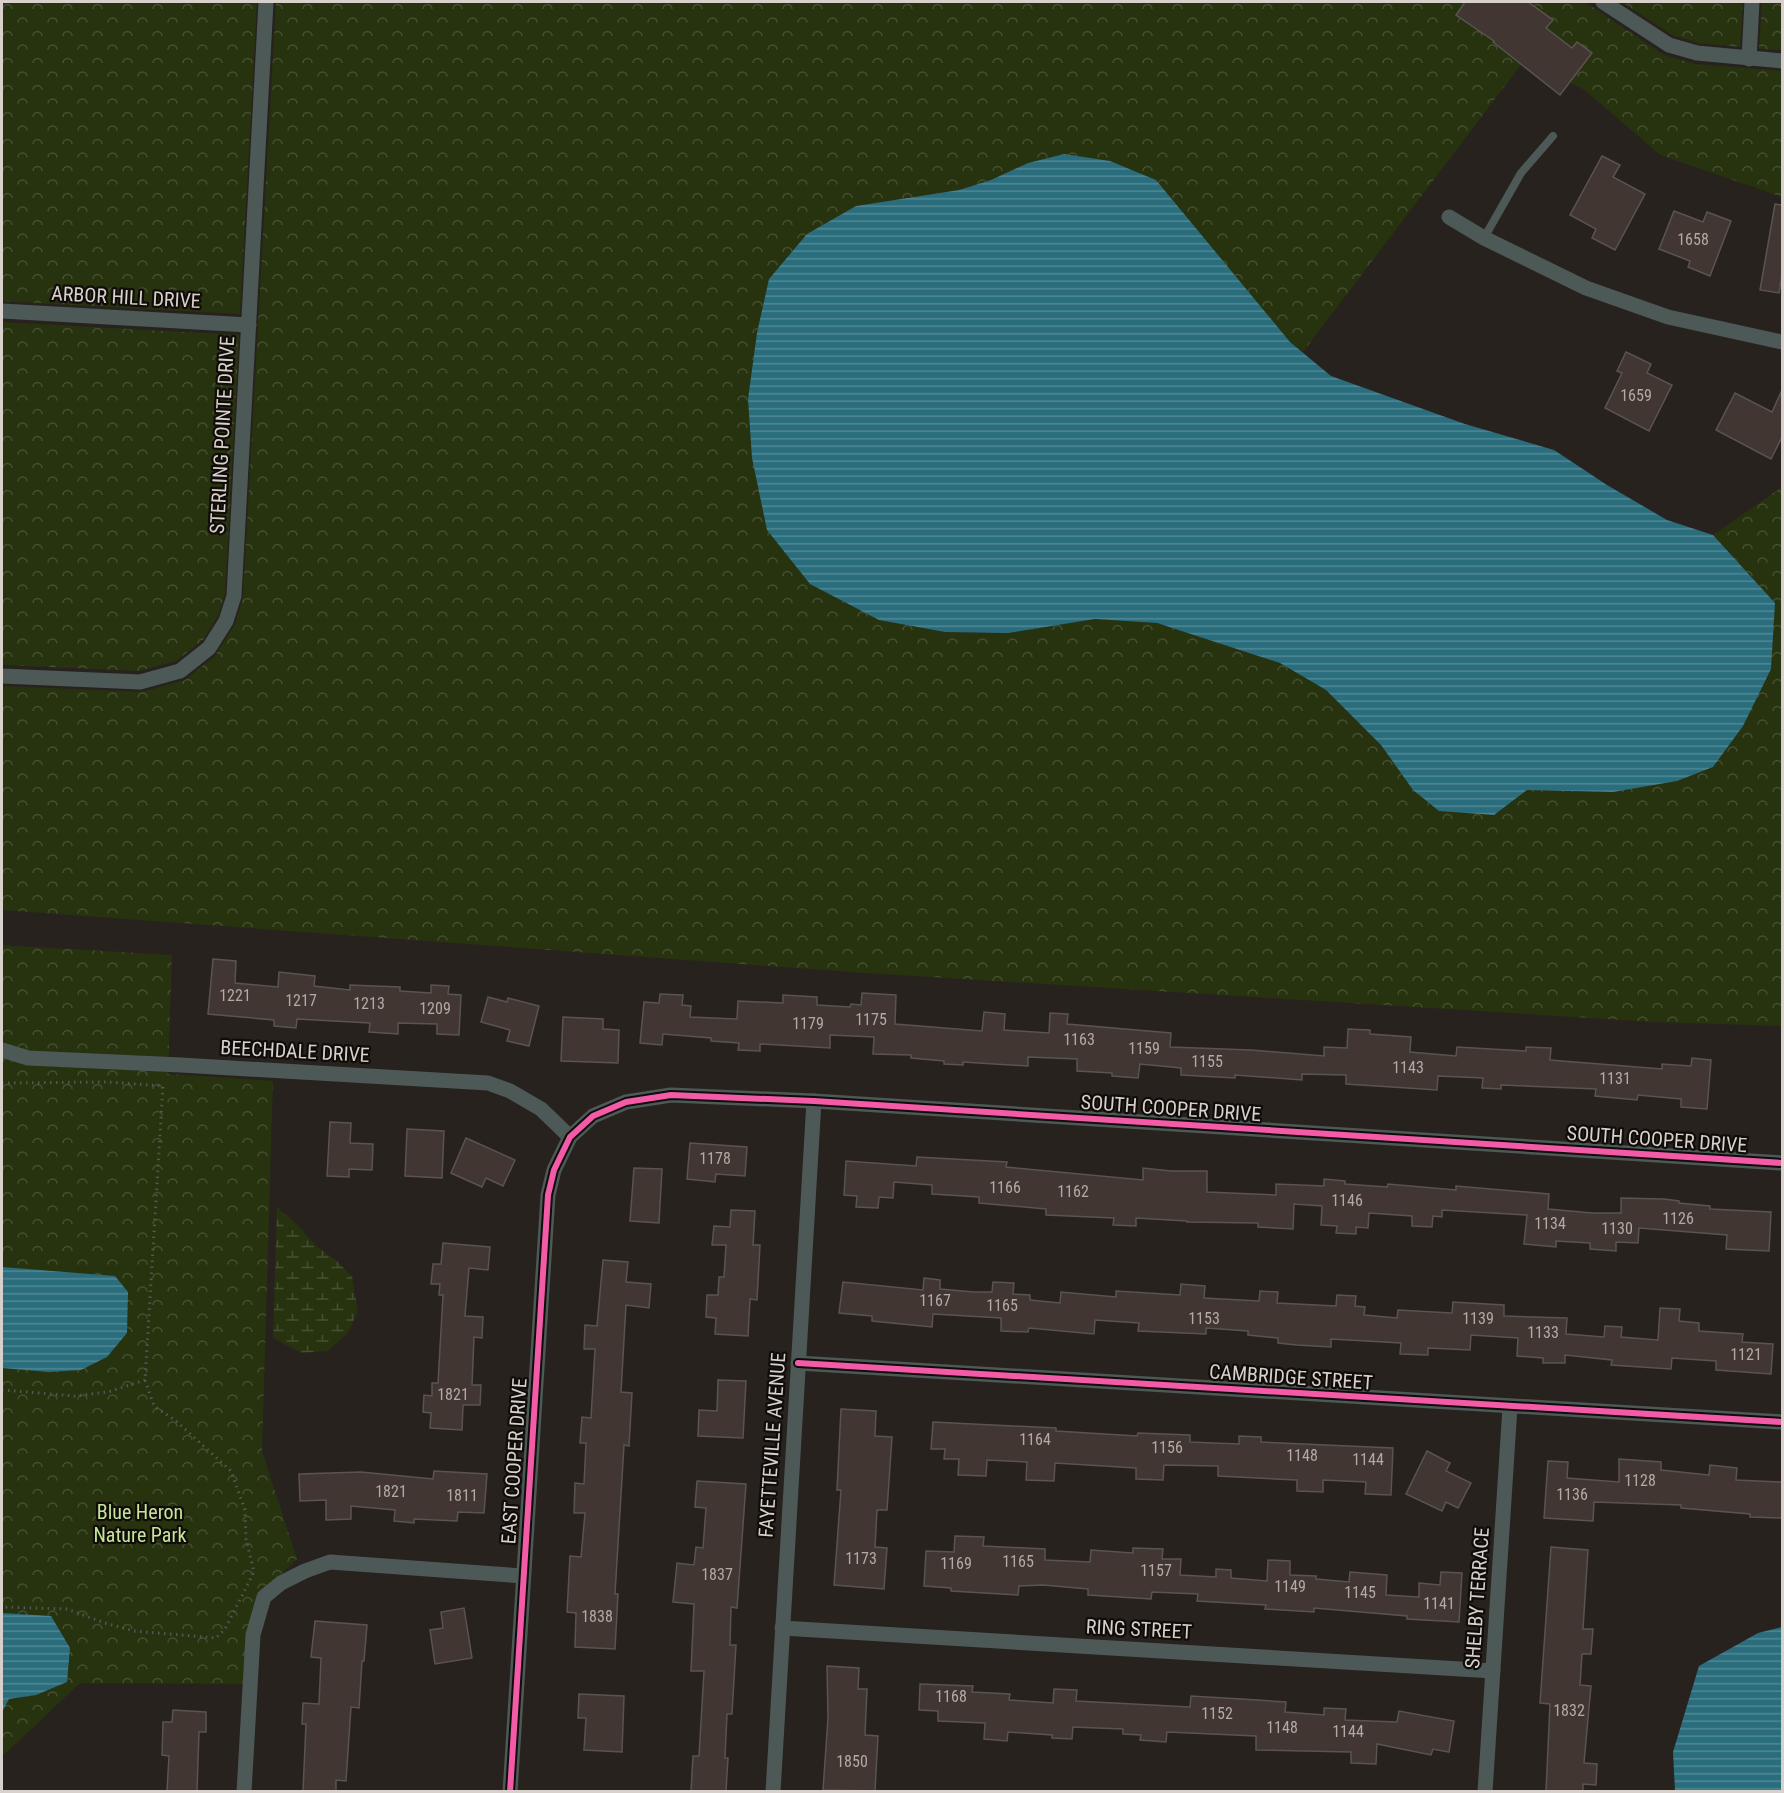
<svg xmlns="http://www.w3.org/2000/svg" width="1784" height="1793" viewBox="0 0 1784 1793" font-family="'Roboto Condensed',sans-serif">
<style>
.forest{fill:url(#forest-crowns)}
.wetland{fill:url(#wetland-marsh)}
.water{fill:url(#water-rules)}
.building{fill:#423633;stroke:#595452;stroke-width:1.5}
.lines{fill:none;stroke-linecap:round;stroke-linejoin:round}
.path{stroke:#515856;stroke-width:3;stroke-dasharray:1.5 4.5;stroke-linecap:butt}
.service{stroke:#4c5957;stroke-width:8}
.minor{stroke:#4c5957;stroke-width:15}
.cycleway-casing{stroke:#100c09;stroke-width:10}
.cycleway{stroke:#f35aa7;stroke-width:6}
.labels{text-anchor:middle;dominant-baseline:central;stroke-width:4.5;stroke-linejoin:round;paint-order:stroke}
.number-label{font-size:16px;fill:#b2aaa5}
.street-label{font-size:20px;fill:#d7d0cb;stroke:#100c09}
.park-label{font-size:20px;fill:#c6e597;stroke:#100c09}
</style>
<defs>
<pattern id="forest-crowns" width="20" height="18" patternUnits="userSpaceOnUse" patternTransform="scale(1.5)"><rect width="20" height="18" fill="#27320f"/><path d="M2 6a3 3 0 1 1 6 0M12 15a3 3 0 1 1 6 0" fill="none" stroke="#464f31"/></pattern>
<pattern id="wetland-marsh" width="20" height="14" patternUnits="userSpaceOnUse" patternTransform="scale(1.5)"><rect width="20" height="14" fill="#27320f"/><path d="M1 5h8M5 5V1M11 12h8M15 12V8" fill="none" stroke="#464f31"/></pattern>
<pattern id="water-rules" width="6" height="5" patternUnits="userSpaceOnUse" patternTransform="scale(1.5)"><rect width="6" height="5" fill="#2a6d7d"/><path d="M0 2.5h6" fill="none" stroke="#528794"/></pattern>
</defs>
<rect width="100%" height="100%" fill="#27221e"/>
<!-- forest -->
<g class="forest">
<path d="M 2,2 L 257,2 L 240,314 L 2,301 Z"/>
<path d="M 276,2 L 1585,2 L 1664,55 L 1696,64 L 1782,71 L 1782,197 L 1660,155 L 1586,91 L 1526,58 L 1303,352 L 1290,342 L 1199,234 L 1064,154 L 1028,163 L 991,180 L 959,190 L 856,206 L 879,620 L 945,632 L 1008,633 L 1095,619 L 1157,623 L 1280,663 L 1326,690 L 1381,745 L 1413,790 L 1494,815 L 1527,790 L 1613,792 L 1775,603 L 1713,535 L 1782,487 L 1782,1026 L 1653,1022 L 851,972 L 2,910 L 2,686 L 142,692 L 185,680 L 215,656 L 235,624 L 243,597 Z"/>
<path d="M 1622,2 L 1743,2 L 1740,47 L 1699,43 L 1672,35 Z"/>
<path d="M 1762,2 L 1782,2 L 1782,50 L 1759,49 Z"/>
<path d="M 2,322 L 239,335 L 225,594 L 218,616 L 203,640 L 176,661 L 139,671 L 2,665 Z"/>
<path d="M 2,945 L 172,955 L 168,1074 L 273,1081 L 262,1451 L 297,1559 L 258,1596 L 250,1684 L 80,1683 L 5,1754 L 2,1754 Z"/>
</g>
<!-- wetland -->
<path class="wetland" d="M 277,1207 L 297,1224 L 316,1246 L 336,1260 L 352,1276 L 358,1311 L 348,1333 L 328,1351 L 301,1353 L 273,1338 Z"/>
<!-- water -->
<g class="water">
<path d="M 1064,154 L 1110,161 L 1156,180 L 1290,342 L 1331,376 L 1465,424 L 1554,450 L 1607,485 L 1667,520 L 1713,535 L 1775,603 L 1771,669 L 1743,726 L 1713,767 L 1677,781 L 1613,792 L 1527,790 L 1494,815 L 1439,811 L 1413,790 L 1381,745 L 1326,690 L 1280,663 L 1157,623 L 1095,619 L 1008,633 L 945,632 L 879,620 L 810,584 L 767,530 L 752,458 L 748,399 L 757,333 L 769,279 L 807,234 L 856,206 L 959,190 L 991,180 L 1028,163 Z"/>
<path d="M 2,1267 L 115,1276 L 128,1292 L 127,1333 L 107,1357 L 81,1370 L 49,1372 L 2,1368 Z"/>
<path d="M 2,1613 L 51,1616 L 70,1648 L 67,1682 L 36,1695 L 9,1699 L 2,1712 Z"/>
<path d="M 1782,1627 L 1782,1791 L 1675,1791 L 1673,1752 L 1699,1666 L 1758,1633 Z"/>
</g>
<!-- building -->
<g class="building">
<path d="M 1465,2 L 1528,2 L 1553,20 L 1546,28 L 1572,48 L 1577,42 L 1592,53 L 1560,95 L 1493,42 L 1494,41 L 1456,15 Z"/>
<path d="M 1602,156 L 1620,165 L 1613,177 L 1645,194 L 1615,250 L 1592,238 L 1596,229 L 1570,215 Z"/>
<path d="M 1775,204 L 1782,205 L 1782,275 L 1779,293 L 1760,290 Z"/>
<path d="M 1674,211 L 1703,222 L 1707,212 L 1731,221 L 1710,276 L 1688,267 L 1690,261 L 1659,249 Z"/>
<path d="M 1626,352 L 1651,364 L 1647,373 L 1672,385 L 1649,431 L 1605,408 L 1622,373 L 1617,371 Z"/>
<path d="M 1782,390 L 1782,437 L 1771,459 L 1716,430 L 1735,393 L 1772,412 Z"/>
<path d="M 213,959 L 236,961 L 235,983 L 278,987 L 279,972 L 315,976 L 314,986 L 350,990 L 350,985 L 400,987 L 400,991 L 431,993 L 431,985 L 449,986 L 448,994 L 461,995 L 459,1035 L 437,1034 L 437,1024 L 398,1023 L 398,1034 L 369,1032 L 370,1023 L 297,1019 L 296,1028 L 274,1026 L 274,1020 L 208,1014 Z"/>
<path d="M 862,993 L 896,995 L 895,1024 L 982,1031 L 984,1012 L 1005,1014 L 1004,1030 L 1049,1033 L 1050,1013 L 1068,1014 L 1067,1024 L 1171,1033 L 1170,1047 L 1251,1050 L 1324,1056 L 1324,1047 L 1347,1048 L 1348,1029 L 1370,1030 L 1370,1034 L 1411,1037 L 1410,1052 L 1456,1056 L 1457,1047 L 1526,1051 L 1526,1047 L 1551,1048 L 1550,1060 L 1662,1069 L 1662,1064 L 1691,1066 L 1692,1058 L 1711,1060 L 1707,1109 L 1681,1107 L 1681,1099 L 1638,1095 L 1637,1100 L 1595,1096 L 1596,1089 L 1501,1085 L 1501,1089 L 1482,1088 L 1483,1078 L 1438,1076 L 1437,1090 L 1346,1084 L 1346,1075 L 1302,1074 L 1302,1080 L 1235,1075 L 1235,1078 L 1181,1075 L 1181,1068 L 1140,1064 L 1138,1078 L 1112,1076 L 1112,1073 L 1077,1071 L 1077,1059 L 1028,1057 L 1028,1066 L 963,1062 L 963,1065 L 944,1064 L 944,1061 L 911,1058 L 911,1055 L 873,1054 L 874,1037 L 830,1035 L 830,1048 L 760,1044 L 760,1051 L 738,1050 L 739,1043 L 711,1041 L 711,1038 L 663,1034 L 662,1045 L 640,1043 L 644,1002 L 659,1003 L 660,994 L 683,995 L 682,1005 L 691,1006 L 690,1017 L 737,1019 L 738,1001 L 783,1003 L 783,995 L 817,997 L 817,1005 L 850,1007 L 851,1004 L 861,1005 Z"/>
<path d="M 488,997 L 507,1002 L 508,998 L 539,1006 L 529,1046 L 507,1041 L 510,1030 L 481,1022 Z"/>
<path d="M 563,1017 L 603,1019 L 603,1029 L 619,1030 L 618,1063 L 561,1061 Z"/>
<path d="M 330,1122 L 351,1123 L 350,1143 L 373,1144 L 372,1170 L 349,1169 L 349,1177 L 327,1176 Z"/>
<path d="M 407,1129 L 444,1131 L 442,1178 L 405,1176 Z"/>
<path d="M 466,1138 L 515,1160 L 503,1186 L 486,1178 L 482,1187 L 451,1173 Z"/>
<path d="M 690,1143 L 747,1147 L 745,1176 L 716,1174 L 715,1182 L 687,1179 Z"/>
<path d="M 917,1157 L 1007,1162 L 1006,1167 L 1143,1180 L 1143,1168 L 1171,1171 L 1207,1171 L 1207,1192 L 1276,1195 L 1276,1184 L 1324,1186 L 1324,1179 L 1345,1181 L 1345,1184 L 1387,1187 L 1388,1184 L 1456,1190 L 1456,1186 L 1549,1194 L 1548,1209 L 1592,1213 L 1621,1213 L 1621,1198 L 1664,1199 L 1679,1201 L 1679,1203 L 1710,1206 L 1710,1209 L 1771,1212 L 1769,1251 L 1726,1249 L 1727,1235 L 1639,1228 L 1638,1243 L 1616,1242 L 1616,1251 L 1590,1249 L 1590,1243 L 1556,1241 L 1556,1247 L 1524,1244 L 1527,1215 L 1442,1210 L 1442,1217 L 1433,1216 L 1432,1227 L 1412,1226 L 1412,1216 L 1369,1213 L 1368,1228 L 1356,1227 L 1356,1234 L 1336,1233 L 1337,1226 L 1321,1225 L 1322,1206 L 1294,1204 L 1293,1229 L 1258,1227 L 1258,1223 L 1187,1222 L 1187,1221 L 1136,1218 L 1136,1226 L 1113,1225 L 1114,1218 L 1046,1215 L 1046,1209 L 979,1203 L 979,1197 L 932,1194 L 932,1185 L 894,1182 L 893,1198 L 879,1197 L 878,1208 L 856,1207 L 857,1196 L 844,1195 L 846,1161 L 916,1166 Z"/>
<path d="M 634,1168 L 662,1169 L 659,1223 L 630,1221 Z"/>
<path d="M 731,1210 L 755,1211 L 753,1245 L 760,1245 L 757,1300 L 750,1299 L 748,1336 L 715,1334 L 716,1318 L 706,1317 L 707,1295 L 718,1295 L 719,1277 L 724,1277 L 726,1245 L 712,1245 L 714,1226 L 730,1227 Z"/>
<path d="M 443,1243 L 490,1247 L 488,1270 L 469,1268 L 465,1316 L 483,1317 L 482,1338 L 474,1337 L 472,1385 L 481,1385 L 480,1405 L 463,1405 L 462,1430 L 430,1428 L 431,1413 L 423,1412 L 424,1395 L 432,1396 L 432,1383 L 438,1383 L 443,1295 L 439,1295 L 440,1284 L 431,1284 L 433,1264 L 441,1264 Z"/>
<path d="M 603,1260 L 628,1262 L 626,1282 L 651,1284 L 649,1308 L 626,1305 L 621,1392 L 632,1393 L 629,1446 L 624,1445 L 615,1594 L 618,1594 L 615,1649 L 575,1647 L 576,1613 L 567,1612 L 570,1556 L 581,1557 L 585,1513 L 574,1513 L 575,1483 L 584,1484 L 586,1443 L 580,1443 L 582,1417 L 591,1418 L 595,1349 L 584,1349 L 585,1325 L 597,1326 Z"/>
<path d="M 924,1278 L 940,1280 L 940,1289 L 974,1292 L 992,1292 L 993,1282 L 1014,1283 L 1013,1294 L 1030,1295 L 1030,1300 L 1060,1303 L 1061,1292 L 1116,1297 L 1116,1291 L 1180,1295 L 1181,1284 L 1205,1286 L 1204,1298 L 1259,1301 L 1260,1291 L 1278,1292 L 1277,1303 L 1336,1306 L 1337,1295 L 1356,1296 L 1355,1306 L 1365,1307 L 1364,1315 L 1397,1318 L 1398,1310 L 1452,1313 L 1453,1302 L 1504,1305 L 1504,1316 L 1567,1318 L 1566,1334 L 1604,1337 L 1605,1326 L 1622,1327 L 1621,1337 L 1658,1340 L 1660,1308 L 1680,1309 L 1679,1321 L 1699,1323 L 1699,1331 L 1743,1334 L 1742,1342 L 1773,1344 L 1771,1374 L 1716,1370 L 1716,1361 L 1672,1358 L 1671,1369 L 1611,1365 L 1612,1360 L 1565,1355 L 1565,1363 L 1543,1363 L 1543,1358 L 1517,1356 L 1518,1338 L 1471,1335 L 1470,1350 L 1428,1348 L 1428,1355 L 1400,1354 L 1401,1343 L 1331,1339 L 1331,1347 L 1297,1345 L 1278,1343 L 1278,1338 L 1248,1335 L 1248,1331 L 1206,1328 L 1206,1334 L 1138,1331 L 1139,1323 L 1095,1320 L 1094,1334 L 1029,1328 L 1028,1332 L 1001,1331 L 1001,1318 L 933,1314 L 932,1327 L 872,1321 L 872,1316 L 839,1313 L 843,1282 L 923,1290 Z"/>
<path d="M 718,1380 L 746,1381 L 743,1438 L 698,1436 L 699,1410 L 717,1411 Z"/>
<path d="M 841,1409 L 876,1411 L 875,1436 L 892,1437 L 887,1510 L 877,1510 L 875,1547 L 887,1548 L 884,1589 L 834,1585 L 841,1490 L 837,1490 Z"/>
<path d="M 933,1422 L 1056,1428 L 1056,1431 L 1137,1436 L 1138,1433 L 1190,1435 L 1190,1442 L 1239,1444 L 1239,1436 L 1261,1437 L 1261,1442 L 1393,1448 L 1391,1495 L 1365,1494 L 1366,1482 L 1323,1480 L 1323,1492 L 1297,1491 L 1297,1480 L 1218,1476 L 1218,1466 L 1164,1465 L 1163,1480 L 1136,1479 L 1136,1468 L 1055,1463 L 1054,1481 L 1026,1480 L 1027,1462 L 987,1460 L 986,1476 L 958,1475 L 959,1459 L 944,1459 L 945,1449 L 931,1449 Z"/>
<path d="M 1427,1451 L 1450,1463 L 1446,1471 L 1471,1483 L 1458,1508 L 1446,1502 L 1442,1511 L 1406,1494 Z"/>
<path d="M 1619,1459 L 1661,1462 L 1661,1470 L 1709,1475 L 1710,1465 L 1737,1468 L 1736,1480 L 1782,1482 L 1782,1518 L 1750,1517 L 1750,1514 L 1681,1508 L 1681,1505 L 1594,1502 L 1593,1521 L 1544,1518 L 1548,1461 L 1568,1462 L 1567,1478 L 1619,1482 Z"/>
<path d="M 434,1471 L 487,1474 L 484,1513 L 458,1512 L 457,1521 L 414,1519 L 414,1523 L 394,1521 L 395,1510 L 351,1506 L 351,1519 L 326,1520 L 326,1500 L 300,1501 L 299,1474 L 361,1472 L 433,1479 Z"/>
<path d="M 697,1481 L 746,1484 L 737,1608 L 731,1607 L 730,1645 L 736,1645 L 732,1714 L 727,1714 L 725,1758 L 728,1758 L 726,1791 L 691,1791 L 693,1756 L 699,1756 L 704,1671 L 691,1671 L 694,1604 L 673,1602 L 677,1563 L 694,1565 L 696,1547 L 703,1548 L 706,1508 L 695,1507 Z"/>
<path d="M 955,1536 L 984,1537 L 983,1546 L 1045,1549 L 1045,1560 L 1090,1562 L 1091,1550 L 1133,1553 L 1133,1548 L 1163,1549 L 1162,1559 L 1181,1559 L 1180,1575 L 1216,1577 L 1216,1569 L 1231,1570 L 1231,1578 L 1267,1581 L 1268,1560 L 1290,1561 L 1290,1575 L 1316,1576 L 1316,1579 L 1349,1582 L 1350,1572 L 1387,1575 L 1386,1595 L 1419,1597 L 1419,1583 L 1440,1585 L 1441,1572 L 1462,1573 L 1459,1622 L 1407,1619 L 1407,1616 L 1314,1608 L 1314,1612 L 1265,1609 L 1266,1605 L 1197,1601 L 1198,1594 L 1152,1592 L 1151,1599 L 1088,1595 L 1088,1589 L 1043,1585 L 1019,1586 L 1018,1595 L 951,1591 L 951,1588 L 924,1586 L 926,1551 L 954,1552 Z"/>
<path d="M 1551,1547 L 1588,1550 L 1583,1629 L 1593,1629 L 1591,1654 L 1582,1654 L 1580,1685 L 1591,1686 L 1584,1763 L 1597,1764 L 1596,1785 L 1583,1784 L 1583,1791 L 1546,1791 L 1550,1704 L 1540,1703 Z"/>
<path d="M 464,1608 L 472,1658 L 435,1664 L 430,1630 L 443,1628 L 441,1612 Z"/>
<path d="M 315,1621 L 367,1625 L 364,1661 L 362,1661 L 359,1708 L 351,1707 L 346,1781 L 336,1780 L 336,1791 L 303,1791 L 306,1724 L 302,1724 L 303,1703 L 319,1704 L 321,1658 L 311,1657 Z"/>
<path d="M 827,1666 L 859,1668 L 858,1689 L 867,1689 L 865,1735 L 878,1736 L 875,1791 L 823,1790 L 828,1718 Z"/>
<path d="M 920,1684 L 973,1686 L 972,1692 L 1010,1694 L 1009,1700 L 1053,1703 L 1054,1689 L 1077,1690 L 1076,1701 L 1190,1707 L 1191,1696 L 1242,1699 L 1286,1702 L 1285,1712 L 1324,1715 L 1324,1708 L 1346,1709 L 1345,1720 L 1397,1722 L 1399,1711 L 1454,1721 L 1449,1752 L 1433,1749 L 1431,1755 L 1377,1744 L 1376,1764 L 1351,1763 L 1351,1752 L 1256,1750 L 1256,1736 L 1167,1732 L 1166,1742 L 1140,1740 L 1141,1735 L 1123,1734 L 1123,1729 L 1073,1727 L 1072,1739 L 1052,1738 L 1052,1735 L 1008,1732 L 1007,1741 L 984,1739 L 985,1723 L 938,1721 L 938,1711 L 919,1710 Z"/>
<path d="M 579,1694 L 624,1696 L 622,1752 L 584,1750 L 586,1718 L 578,1718 Z"/>
<path d="M 173,1710 L 206,1712 L 206,1732 L 199,1732 L 197,1791 L 167,1791 L 169,1756 L 162,1755 L 163,1722 L 172,1722 Z"/>
</g>
<g class="lines">
<!-- path -->
<g class="path">
<path d="M 2,1083 L 108,1082 L 163,1086 L 145,1380 L 154,1406 L 176,1421 L 231,1471 L 245,1510 L 246,1539 L 254,1572 L 225,1629 L 216,1638 L 134,1631 L 105,1623 L 67,1609 L 2,1607"/>
<path d="M 2,1390 L 75,1396 L 108,1392 L 145,1380"/>
</g>
<!-- service -->
<path class="service" d="M 1484,238 L 1521,173 L 1553,136"/>
<!-- minor -->
<g class="minor">
<path d="M 1603,2 L 1669,45 L 1697,53 L 1782,61"/>
<path d="M 1749,59 L 1752,2"/>
<path d="M 1449,217 L 1484,238 L 1586,288 L 1668,317 L 1782,342"/>
<path d="M 2,311 L 249,325"/>
<path d="M 2,676 L 140,682 L 180,671 L 209,648 L 226,621 L 234,596 L 266,2"/>
<path d="M 2,1050 L 28,1058 L 181,1065 L 488,1083 L 510,1091 L 541,1109 L 570,1137"/>
<path d="M 798,1363 L 1782,1422"/>
<path d="M 782,1628 L 1493,1671"/>
<path d="M 244,1792 L 253,1635 L 264,1597 L 281,1583 L 305,1571 L 330,1562 L 523,1576"/>
<path d="M 510,1792 L 548,1195 L 554,1170 L 570,1137 L 593,1116 L 626,1102 L 671,1095 L 814,1101 L 1782,1163"/>
<path d="M 773,1792 L 814,1101"/>
<path d="M 1485,1792 L 1510,1407"/>
</g>
<!-- cycleway casing -->
<g class="cycleway-casing">
<g id="cycleway">
<path d="M 798,1363 L 1782,1422"/>
<path d="M 510,1792 L 548,1195 L 554,1170 L 570,1137 L 593,1116 L 626,1102 L 671,1095 L 814,1101 L 1782,1163"/>
</g>
</g>
<!-- cycleway -->
<use href="#cycleway" class="cycleway"/>
</g>
<g class="labels">
<!-- number labels -->
<g class="number-label">
<text x="1693" y="239">1658</text>
<text x="1636" y="395">1659</text>
<text x="235" y="995">1221</text>
<text x="301" y="1000">1217</text>
<text x="369" y="1003">1213</text>
<text x="435" y="1008">1209</text>
<text x="871" y="1019">1175</text>
<text x="808" y="1023">1179</text>
<text x="1079" y="1039">1163</text>
<text x="1144" y="1048">1159</text>
<text x="1207" y="1061">1155</text>
<text x="1408" y="1067">1143</text>
<text x="1615" y="1078">1131</text>
<text x="715" y="1158">1178</text>
<text x="1005" y="1187">1166</text>
<text x="1073" y="1191">1162</text>
<text x="1347" y="1200">1146</text>
<text x="1678" y="1218">1126</text>
<text x="1550" y="1223">1134</text>
<text x="1617" y="1228">1130</text>
<text x="935" y="1300">1167</text>
<text x="1002" y="1305">1165</text>
<text x="1204" y="1318">1153</text>
<text x="1478" y="1318">1139</text>
<text x="1543" y="1332">1133</text>
<text x="1746" y="1354">1121</text>
<text x="453" y="1394">1821</text>
<text x="1035" y="1439">1164</text>
<text x="1167" y="1447">1156</text>
<text x="1302" y="1455">1148</text>
<text x="1368" y="1459">1144</text>
<text x="1640" y="1480">1128</text>
<text x="391" y="1491">1821</text>
<text x="1572" y="1494">1136</text>
<text x="462" y="1495">1811</text>
<text x="861" y="1558">1173</text>
<text x="1018" y="1561">1165</text>
<text x="956" y="1563">1169</text>
<text x="1156" y="1570">1157</text>
<text x="717" y="1574">1837</text>
<text x="1290" y="1586">1149</text>
<text x="1360" y="1592">1145</text>
<text x="1439" y="1603">1141</text>
<text x="597" y="1616">1838</text>
<text x="951" y="1696">1168</text>
<text x="1569" y="1710">1832</text>
<text x="1217" y="1713">1152</text>
<text x="1282" y="1727">1148</text>
<text x="1348" y="1731">1144</text>
<text x="852" y="1761">1850</text>
</g>
<!-- street labels -->
<g class="street-label">
<text transform="translate(126 297) rotate(3)">ARBOR HILL DRIVE</text>
<text transform="translate(222 435) rotate(-87)">STERLING POINTE DRIVE</text>
<text transform="translate(295 1051) rotate(3)">BEECHDALE DRIVE</text>
<text transform="translate(1171 1108) rotate(4)">SOUTH COOPER DRIVE</text>
<text transform="translate(1657 1139) rotate(4)">SOUTH COOPER DRIVE</text>
<text transform="translate(1291 1377) rotate(4)">CAMBRIDGE STREET</text>
<text transform="translate(772 1445) rotate(-86)">FAYETTEVILLE AVENUE</text>
<text transform="translate(514 1461) rotate(-86)">EAST COOPER DRIVE</text>
<text transform="translate(1477 1598) rotate(-86)">SHELBY TERRACE</text>
<text transform="translate(1139 1629) rotate(3)">RING STREET</text>
</g>
<!-- park labels -->
<g class="park-label">
<text x="140" y="1512">Blue Heron<tspan x="140" dy="23">Nature Park</tspan></text>
</g>
</g>
<!-- border -->
<rect width="1784" height="1793" fill="none" stroke="#d7d0cb" stroke-width="6"/>
</svg>
